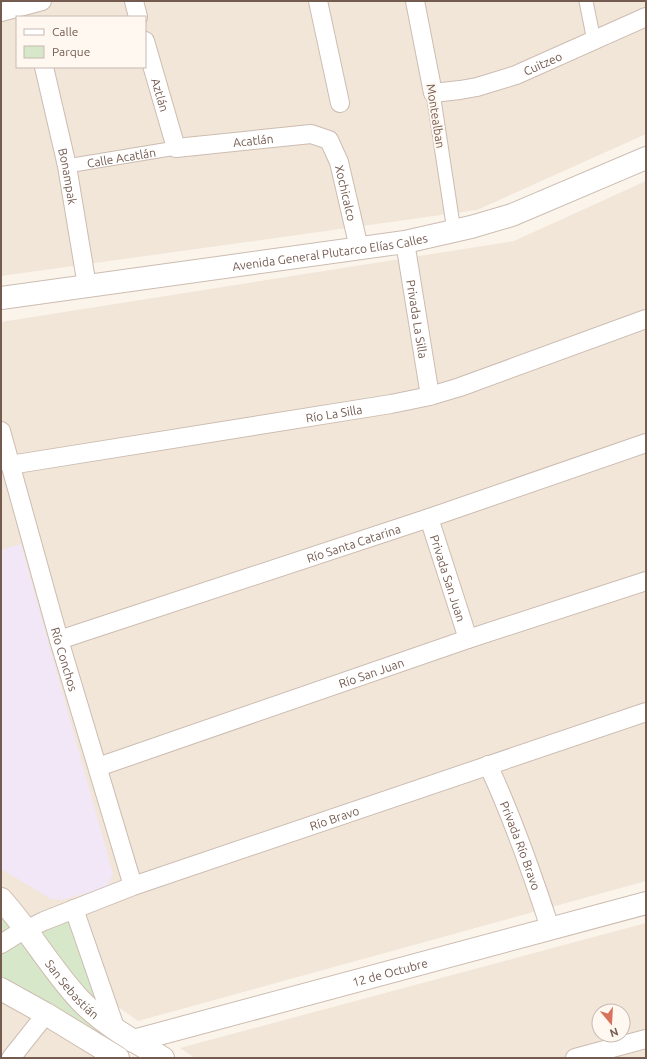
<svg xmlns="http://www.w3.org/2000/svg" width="647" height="1059" viewBox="0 0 647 1059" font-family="Ubuntu,sans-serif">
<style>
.residential{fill:#f2e6d9;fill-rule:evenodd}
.education{fill:#f1e7f7}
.green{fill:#d7e8ca}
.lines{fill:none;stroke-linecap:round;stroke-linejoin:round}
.pedestrian-casing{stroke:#ccbcb1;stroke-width:15}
.minor-casing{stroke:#ccbcb1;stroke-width:20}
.tertiary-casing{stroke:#ccbcb1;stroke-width:24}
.secondary-casing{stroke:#cfbcaf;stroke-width:24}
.pedestrian{stroke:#fff;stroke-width:13}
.minor{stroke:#fff;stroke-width:18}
.tertiary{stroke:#fff;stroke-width:22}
.secondary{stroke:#fff;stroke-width:22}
.labels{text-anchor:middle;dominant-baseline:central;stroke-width:4;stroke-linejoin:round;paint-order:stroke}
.street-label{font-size:12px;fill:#745b50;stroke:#fef8f1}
</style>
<rect width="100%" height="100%" fill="#fbf4ea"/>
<!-- residential -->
<g class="residential">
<path d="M 1,1 L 646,1 L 646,134 L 477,210 L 1,276 ZM 17,17 L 145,17 L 145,67 L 17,67 Z"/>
<path d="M 646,181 L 646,881 L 138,1021 L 1,924 L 1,322 L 514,241 Z"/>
<path d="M 646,923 L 646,1058 L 195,1058 L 180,1048 ZM 599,1011 L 623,1011 L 623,1035 L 599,1035 Z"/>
<path d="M 1,969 L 125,1058 L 1,1058 Z"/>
</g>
<!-- education -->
<path class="education" d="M 21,544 L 113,874 L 107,887 L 62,900 L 51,899 L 1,869 L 1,550 Z"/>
<!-- green -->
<path class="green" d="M 1,899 L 26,929 L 74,909 L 116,1030 L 102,1048 L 1,989 Z"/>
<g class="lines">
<!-- pedestrian casing -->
<g class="pedestrian-casing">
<g id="pedestrian">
<path d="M 586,1 L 594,41"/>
<path d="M 433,93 L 454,231"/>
<path id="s1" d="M 67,166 L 176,148"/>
</g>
</g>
<!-- minor casing -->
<g class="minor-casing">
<g id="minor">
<path d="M 134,1 L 138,17"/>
<path d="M 318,1 L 340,103"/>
<path id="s2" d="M 415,1 L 433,93 L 460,90 L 477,87 L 516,75 L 646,17"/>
<path d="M 1,12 L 42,1"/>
<path id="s3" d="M 145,41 L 176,148 L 311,134 L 329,140 L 339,162 L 359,248"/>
<path id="s4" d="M 44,67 L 67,166 L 87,286"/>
<path id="s5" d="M 405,242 L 430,396"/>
<path id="s6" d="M 1,431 L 59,640 L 133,886"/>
<path id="s7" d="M 10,465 L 391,404 L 430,396 L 460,387 L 646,319"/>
<path id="s8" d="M 429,518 L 468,639"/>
<path id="s9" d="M 59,640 L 429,518 L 646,443"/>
<path id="s10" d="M 488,765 C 513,818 532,873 550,928"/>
<path id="s11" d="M 98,767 L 468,639 L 646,581"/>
<path d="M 74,909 L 116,1030"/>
<path id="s12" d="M 1,944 L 17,934 L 44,921 L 133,886 L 646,712"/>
<path d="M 11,1058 L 46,1014"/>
<path d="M 575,1058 L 646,1039"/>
</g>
</g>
<!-- tertiary casing -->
<g class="tertiary-casing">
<g id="tertiary">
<path id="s13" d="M 1,298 L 405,242 L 471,227 L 512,215 L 646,158"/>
<path id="s14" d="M 133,1041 L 646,903"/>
</g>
</g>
<!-- secondary casing -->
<g class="secondary-casing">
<g id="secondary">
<path id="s15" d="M 1,899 C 30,931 51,969 80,1000 C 104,1025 134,1041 163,1058"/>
<path d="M 1,989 L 46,1014 L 118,1058"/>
</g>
</g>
<!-- pedestrian -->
<use href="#pedestrian" class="pedestrian"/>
<!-- minor -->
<use href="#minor" class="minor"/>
<!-- tertiary -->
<use href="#tertiary" class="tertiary"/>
<!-- secondary -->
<use href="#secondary" class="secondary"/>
</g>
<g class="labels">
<!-- street labels -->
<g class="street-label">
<text stroke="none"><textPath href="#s2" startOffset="208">Cuitzeo</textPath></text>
<text stroke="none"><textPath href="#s3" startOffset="56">Aztlán</textPath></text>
<text transform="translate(436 116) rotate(81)">Montealban</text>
<text stroke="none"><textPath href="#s3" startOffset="189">Acatlán</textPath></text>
<text stroke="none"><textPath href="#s1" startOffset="55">Calle Acatlán</textPath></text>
<text stroke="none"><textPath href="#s4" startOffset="112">Bonampak</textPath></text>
<text stroke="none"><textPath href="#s3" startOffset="322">Xochicalco</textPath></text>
<text stroke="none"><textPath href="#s13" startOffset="332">Avenida General Plutarco Elías Calles</textPath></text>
<text stroke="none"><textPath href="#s5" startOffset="78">Privada La Silla</textPath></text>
<text stroke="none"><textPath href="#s7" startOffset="328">Río La Silla</textPath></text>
<text stroke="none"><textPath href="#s9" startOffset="310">Río Santa Catarina</textPath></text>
<text stroke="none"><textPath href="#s8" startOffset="63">Privada San Juan</textPath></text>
<text stroke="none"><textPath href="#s6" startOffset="237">Río Conchos</textPath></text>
<text stroke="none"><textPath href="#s11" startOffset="289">Río San Juan</textPath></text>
<text stroke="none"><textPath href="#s12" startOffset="357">Río Bravo</textPath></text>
<text stroke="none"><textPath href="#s10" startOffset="87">Privada Río Bravo</textPath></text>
<text stroke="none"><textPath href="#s14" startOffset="266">12 de Octubre</textPath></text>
<text stroke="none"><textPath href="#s15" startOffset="115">San Sebastián</textPath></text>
</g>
</g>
<!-- border -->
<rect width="647" height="1059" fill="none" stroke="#745b50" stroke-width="4"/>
<!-- legend -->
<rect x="16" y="16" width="130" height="52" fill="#fef8f1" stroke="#c7b9b1"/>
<rect x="24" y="29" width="20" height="6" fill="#ffffff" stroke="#c7b9b1"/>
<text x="52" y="36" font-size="12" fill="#745b50">Calle</text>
<rect x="24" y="46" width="20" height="12" fill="#d7e8ca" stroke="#c7b9b1"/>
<text x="52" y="56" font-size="12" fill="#745b50">Parque</text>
<!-- north arrow -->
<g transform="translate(611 1023) rotate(162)"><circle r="19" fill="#fef8f1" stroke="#c7b9b1"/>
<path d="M0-3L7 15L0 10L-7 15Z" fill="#d9725c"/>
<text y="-6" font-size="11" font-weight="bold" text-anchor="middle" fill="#745b50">N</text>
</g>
</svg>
